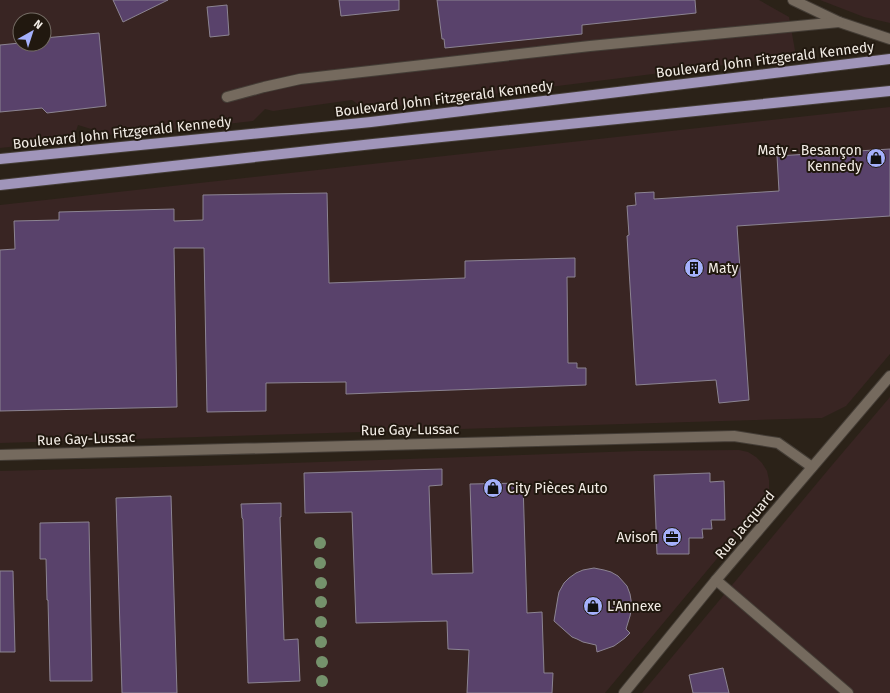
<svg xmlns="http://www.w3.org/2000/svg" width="890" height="693" viewBox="0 0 890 693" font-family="'Fira Sans',sans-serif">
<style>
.industrial{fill:#392523;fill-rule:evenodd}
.building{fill:#59426b;stroke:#8c8492}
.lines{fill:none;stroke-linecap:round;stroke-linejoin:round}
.minor-casing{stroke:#443d36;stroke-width:12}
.major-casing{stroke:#443d36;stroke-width:12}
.minor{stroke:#756a5e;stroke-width:10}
.major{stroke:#a095ba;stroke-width:10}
.tree{fill:#75926c}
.labels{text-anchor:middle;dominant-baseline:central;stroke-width:4;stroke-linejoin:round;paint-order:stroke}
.street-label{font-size:14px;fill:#f3ede6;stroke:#21180f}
.poi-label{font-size:14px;fill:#f3ede6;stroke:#21180f;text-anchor:start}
</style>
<rect width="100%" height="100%" fill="#2b2218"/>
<!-- industrial -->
<g class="industrial">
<path d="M 0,0 L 759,0 L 789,17 L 796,56 L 366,110 L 352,100 L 273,111 L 265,109 L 253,121 L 130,135 L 121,131 L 111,135 L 78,125 L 73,140 L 0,148 ZM 20,20 L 44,20 L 44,44 L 20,44 Z"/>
<path d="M 820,0 L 890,0 L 890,23 L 864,17 Z"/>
<path d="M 890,107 L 890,354 L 846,406 L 822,418 L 0,443 L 0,205 Z"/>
<path d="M 890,397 L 890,693 L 642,693 L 833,464 Z"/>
<path d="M 739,450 L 748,452 L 756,457 L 762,463 L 767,471 L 769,480 L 769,489 L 765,501 L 605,693 L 0,693 L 0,471 L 202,466 L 637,451 Z"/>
</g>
<!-- building -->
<g class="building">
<path d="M 113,0 L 168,0 L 123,22 Z"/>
<path d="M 339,0 L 399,0 L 399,10 L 341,16 Z"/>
<path d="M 437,0 L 695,0 L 696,13 L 582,25 L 582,34 L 445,48 L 444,39 L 442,39 Z"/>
<path d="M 227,5 L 229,35 L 210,37 L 207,7 Z"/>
<path d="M 99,33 L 106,106 L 47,113 L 42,108 L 0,112 L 0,45 L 20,43 L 20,44 L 44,44 L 44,38 Z"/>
<path d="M 890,149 L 890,216 L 737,226 L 749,400 L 719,403 L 716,380 L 636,385 L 627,236 L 629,235 L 627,206 L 636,205 L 635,193 L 654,192 L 654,199 L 779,191 L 777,156 Z"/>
<path d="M 327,193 L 329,283 L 465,278 L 465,261 L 575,258 L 575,277 L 567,277 L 568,363 L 577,363 L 577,368 L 586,368 L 586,385 L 346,394 L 346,382 L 266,383 L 266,411 L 207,412 L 204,248 L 174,248 L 177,407 L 0,411 L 0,250 L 15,249 L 14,221 L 59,220 L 59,212 L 174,209 L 174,221 L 203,220 L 203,195 Z"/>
<path d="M 442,469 L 442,485 L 429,486 L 432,574 L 473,573 L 470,484 L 523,483 L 527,613 L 542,612 L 544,673 L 553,673 L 552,693 L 467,693 L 469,650 L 448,649 L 447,621 L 356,623 L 352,512 L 305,513 L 304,473 Z"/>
<path d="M 710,473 L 710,482 L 724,481 L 725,520 L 711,520 L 712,529 L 702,529 L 703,538 L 689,538 L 689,554 L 657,554 L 654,475 Z"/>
<path d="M 171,496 L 177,693 L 122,693 L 116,498 Z"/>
<path d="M 281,503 L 281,517 L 280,517 L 284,640 L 298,639 L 300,681 L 248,683 L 243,519 L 242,518 L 241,504 Z"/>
<path d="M 89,522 L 92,681 L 50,681 L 48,600 L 47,600 L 46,559 L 40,559 L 40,523 Z"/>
<path d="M 594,568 L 604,570 L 611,572 L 618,576 L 627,586 L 630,594 L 632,606 L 630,616 L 626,629 L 630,633 L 625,638 L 614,646 L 597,652 L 596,645 L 583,642 L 577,639 L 572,637 L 554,621 L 558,597 L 559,592 L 564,583 L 569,578 L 576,573 L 583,570 Z"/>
<path d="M 0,571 L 13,571 L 15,652 L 0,652 Z"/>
<path d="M 723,668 L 729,693 L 693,693 L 689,675 Z"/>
</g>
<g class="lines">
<!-- minor casing -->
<g class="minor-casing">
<g id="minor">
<path d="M 793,0 L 839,22 L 890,39"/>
<path d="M 227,97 L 264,87 L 300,79 L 590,46 L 839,22"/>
<path d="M 0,455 L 734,436 L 778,443 L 812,467"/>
<path d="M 716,580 L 848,693"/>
<path d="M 624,693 L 716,580 L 890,376"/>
</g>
</g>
<!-- major casing -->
<g class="major-casing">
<g id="major">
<path d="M 0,159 L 371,122 L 890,59"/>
<path d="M 0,185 L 373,144 L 890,91"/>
</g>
</g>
<!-- minor -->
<use href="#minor" class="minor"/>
<!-- major -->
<use href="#major" class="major"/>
</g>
<!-- trees -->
<g class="tree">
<circle cx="320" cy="543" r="6"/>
<circle cx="320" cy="563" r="6"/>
<circle cx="321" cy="583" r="6"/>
<circle cx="321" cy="602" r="6"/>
<circle cx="321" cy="622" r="6"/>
<circle cx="321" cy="642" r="6"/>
<circle cx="322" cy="662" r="6"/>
<circle cx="322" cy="681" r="6"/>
</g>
<!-- icons -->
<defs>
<g id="shop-disc" transform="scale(1)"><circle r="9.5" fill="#a5b1fc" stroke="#21180f"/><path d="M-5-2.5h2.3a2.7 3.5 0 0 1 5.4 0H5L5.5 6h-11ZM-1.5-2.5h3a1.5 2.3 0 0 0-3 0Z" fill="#111"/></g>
<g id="building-disc" transform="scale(1)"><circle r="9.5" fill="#a5b1fc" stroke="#21180f"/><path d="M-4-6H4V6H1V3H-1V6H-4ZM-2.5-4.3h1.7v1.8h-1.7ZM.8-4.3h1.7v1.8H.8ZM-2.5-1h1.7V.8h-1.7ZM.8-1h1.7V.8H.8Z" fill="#111"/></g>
<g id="office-disc" transform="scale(1)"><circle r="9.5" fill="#a5b1fc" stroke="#21180f"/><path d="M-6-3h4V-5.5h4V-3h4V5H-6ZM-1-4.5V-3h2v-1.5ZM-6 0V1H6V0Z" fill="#111"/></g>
</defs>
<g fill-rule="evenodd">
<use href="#shop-disc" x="876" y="158"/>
<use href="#building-disc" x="694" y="268"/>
<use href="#shop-disc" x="493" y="488"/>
<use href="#office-disc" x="672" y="537"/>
<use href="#shop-disc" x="593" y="606"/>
</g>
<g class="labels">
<!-- street labels -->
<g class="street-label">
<text transform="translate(765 60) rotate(-7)">Boulevard John Fitzgerald Kennedy</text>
<text transform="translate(444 99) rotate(-7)">Boulevard John Fitzgerald Kennedy</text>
<text transform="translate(122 133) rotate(-6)">Boulevard John Fitzgerald Kennedy</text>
<text transform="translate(410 430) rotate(-1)">Rue Gay-Lussac</text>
<text transform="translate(86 439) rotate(-2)">Rue Gay-Lussac</text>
<text transform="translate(745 525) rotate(-50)">Rue Jacquard</text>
</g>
<!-- poi labels -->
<g class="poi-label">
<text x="862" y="150" text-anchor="end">Maty - Besançon<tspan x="862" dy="16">Kennedy</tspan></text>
<text x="708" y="268">Maty</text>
<text x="507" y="488">City Pièces Auto</text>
<text x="658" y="537" text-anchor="end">Avisofi</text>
<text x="607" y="606">L'Annexe</text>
</g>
</g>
<!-- north arrow -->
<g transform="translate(32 32) rotate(39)"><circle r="19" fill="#21180f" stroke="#756d65"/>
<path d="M0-3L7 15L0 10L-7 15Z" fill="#a5b1fc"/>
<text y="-6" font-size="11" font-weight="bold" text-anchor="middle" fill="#f3ede6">N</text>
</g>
</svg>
